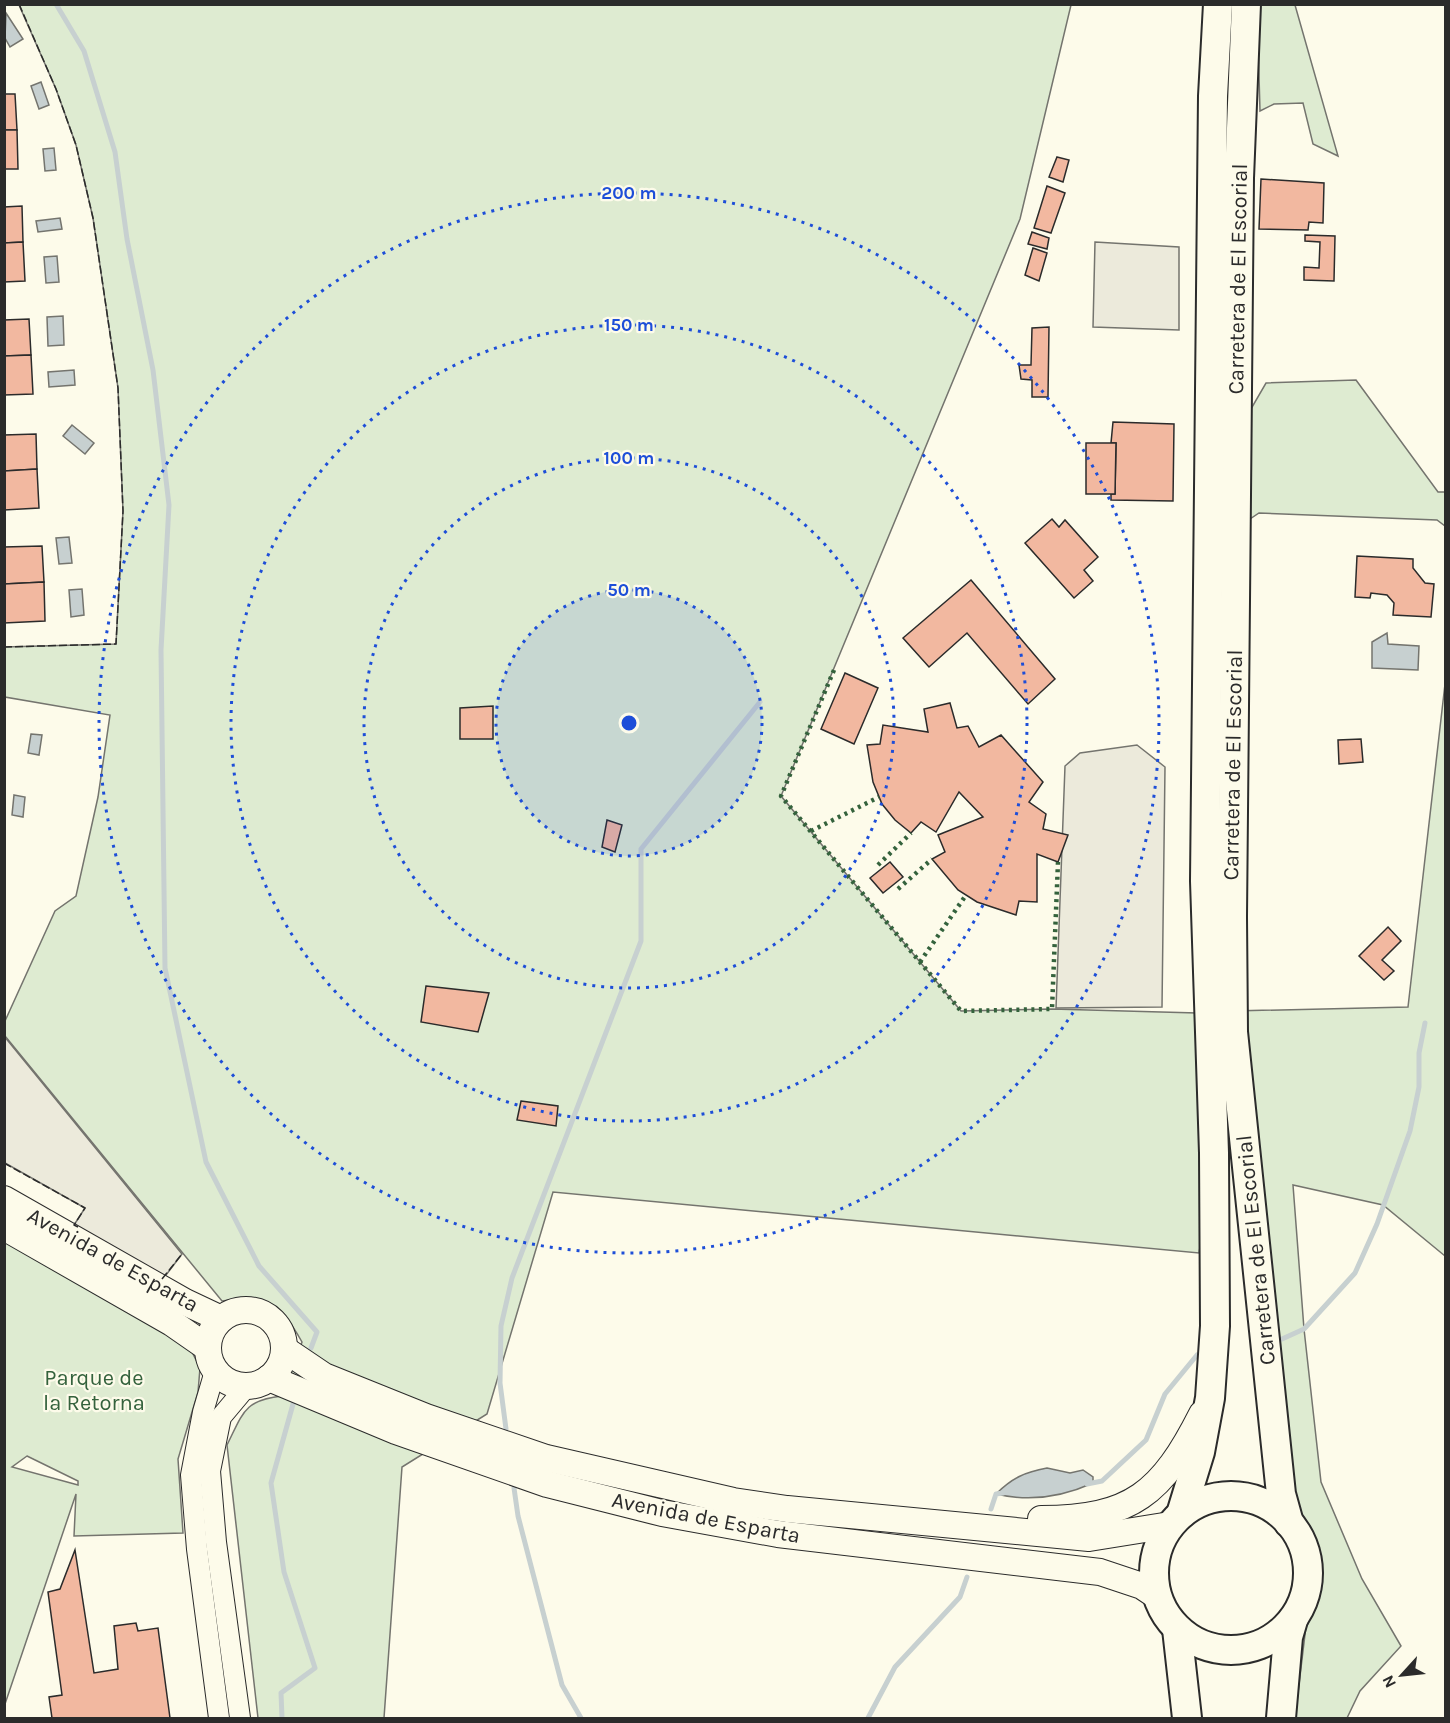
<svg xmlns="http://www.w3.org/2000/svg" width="1450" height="1723" viewBox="0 0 1450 1723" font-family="Karla,sans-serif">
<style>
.green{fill:#deebd1;stroke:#74746e;stroke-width:1.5;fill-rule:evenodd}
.parking{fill:#eceadb;stroke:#74746e;stroke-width:1.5}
.water{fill:#c7d0d0;stroke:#74746e;stroke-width:1.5}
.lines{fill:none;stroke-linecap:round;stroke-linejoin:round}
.stream{stroke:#c7d0d0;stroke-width:5}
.building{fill:#f2b8a0;stroke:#2b2b2b;stroke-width:1.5}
.minor-casing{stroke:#2b2b2b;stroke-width:22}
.major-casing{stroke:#2b2b2b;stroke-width:28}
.highway-casing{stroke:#2b2b2b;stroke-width:32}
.minor{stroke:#fdfbea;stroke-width:20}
.major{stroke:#fdfbea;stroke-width:26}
.highway{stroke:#fdfbea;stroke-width:28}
.hedge{stroke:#34623c;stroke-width:4.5;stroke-dasharray:3 4.5;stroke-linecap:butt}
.fence{stroke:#2b2b2b;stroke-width:1.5;stroke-dasharray:8 3;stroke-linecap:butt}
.ring{fill:none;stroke:#1d4ed8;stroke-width:3;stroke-dasharray:3 6}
.labels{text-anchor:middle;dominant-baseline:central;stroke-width:4.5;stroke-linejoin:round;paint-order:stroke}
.street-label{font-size:22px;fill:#2b2b2b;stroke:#fdfbea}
.park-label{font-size:22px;fill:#34623c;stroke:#fdfbea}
.centre{fill:#1d4ed8;stroke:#fdfbea;stroke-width:3}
.ring-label{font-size:18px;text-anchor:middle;font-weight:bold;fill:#1d4ed8;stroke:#fdfbea;stroke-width:4.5;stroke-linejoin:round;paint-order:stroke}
</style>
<rect width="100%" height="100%" fill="#fdfbea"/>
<!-- green -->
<g class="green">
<path d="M 19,5 L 1071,5 L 1020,219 L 781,796 L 961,1011 L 1052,1009 L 1197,1013 L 1214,1153 L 1199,1253 L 553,1192 L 487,1414 L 402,1467 L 384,1718 L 258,1718 L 227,1445 C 243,1413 244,1400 282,1396 L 302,1342 C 280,1303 266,1295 222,1301 L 5,1036 L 5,1021 L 55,911 L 76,896 L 98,797 L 110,715 L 5,697 L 4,647 L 116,644 L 123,511 L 118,388 L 93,218 L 76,145 L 56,89 Z"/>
<path d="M 1257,5 L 1295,5 L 1338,156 L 1313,144 L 1303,103 L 1274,104 L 1260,111 Z"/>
<path d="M 1356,380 L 1438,492 L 1445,492 L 1445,526 L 1437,520 L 1259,513 L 1235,529 L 1248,414 L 1266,383 Z"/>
<path d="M 1445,684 L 1445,1256 L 1383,1205 L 1293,1185 L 1304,1329 L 1321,1482 L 1362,1579 L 1401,1646 L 1360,1691 L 1347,1718 L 1295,1718 L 1306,1626 L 1315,1609 C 1305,1587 1310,1588 1308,1567 C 1306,1552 1298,1535 1289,1523 L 1233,1011 L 1408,1007 Z"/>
<path d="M 5,1239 L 173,1334 L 192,1352 L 200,1368 L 198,1392 L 178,1459 L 183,1533 L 74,1536 L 76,1494 L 5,1704 ZM 27,1456 L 78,1481 L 78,1485 L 12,1467 Z"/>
</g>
<!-- parking -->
<g class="parking">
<path d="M 1095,242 L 1179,247 L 1179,330 L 1093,327 Z"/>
<path d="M 1137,745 L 1165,767 L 1162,1007 L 1056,1008 L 1065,766 L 1080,753 Z"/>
<path d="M 4,1036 L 182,1254 L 163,1279 L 74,1225 L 85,1208 L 5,1163 Z"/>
</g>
<!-- water -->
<g class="water">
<path d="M 6,13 L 23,39 L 10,47 L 5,38 Z"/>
<path d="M 41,82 L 49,105 L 39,109 L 31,86 Z"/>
<path d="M 54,148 L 56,170 L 45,171 L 43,149 Z"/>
<path d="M 60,218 L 62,229 L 38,232 L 36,221 Z"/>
<path d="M 57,256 L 59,282 L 46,283 L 44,257 Z"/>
<path d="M 63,316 L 64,345 L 48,346 L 47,317 Z"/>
<path d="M 74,370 L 75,385 L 49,387 L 48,372 Z"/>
<path d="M 72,425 L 94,443 L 85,454 L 63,436 Z"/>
<path d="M 69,537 L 72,563 L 59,564 L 56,538 Z"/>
<path d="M 82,589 L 84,615 L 71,617 L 69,590 Z"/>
<path d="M 1387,633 L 1388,644 L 1419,646 L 1418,670 L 1372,668 L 1372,642 Z"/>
<path d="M 31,734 L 42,735 L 39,755 L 28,753 Z"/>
<path d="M 14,795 L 25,797 L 23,817 L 12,815 Z"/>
<path d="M 1047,1468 L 1070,1473 L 1083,1470 L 1093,1477 L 1093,1483 C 1062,1497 1029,1502 996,1494 C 1012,1478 1025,1472 1047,1468 Z"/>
</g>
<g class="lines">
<!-- stream -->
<g class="stream">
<path d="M 56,4 L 84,51 L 115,152 L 127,239 L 153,370 L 169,505 L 161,650 L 165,968 L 206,1162 L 259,1266 L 317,1332 L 311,1348"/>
<path d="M 1282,1339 L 1304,1329 L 1355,1273 L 1377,1224 L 1410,1131 L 1419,1087 L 1419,1053 L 1425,1023"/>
<path d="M 506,1429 L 500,1383 L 501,1326 L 512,1278 L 641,941 L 641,849 L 760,702"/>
<path d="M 1087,1484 L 1102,1481 L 1146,1440 L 1165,1394 L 1197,1355"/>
<path d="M 514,1488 L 518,1516 L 562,1685 L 581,1718"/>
<path d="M 991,1509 L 996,1494 L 1003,1493"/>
<path d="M 282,1718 L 281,1693 L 315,1668 L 284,1572 L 271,1483 L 295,1397"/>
<path d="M 868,1718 L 895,1667 L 960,1597 L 967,1577"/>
</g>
</g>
<!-- building -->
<g class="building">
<path d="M 4,94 L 15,94 L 17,130 L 4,130 Z"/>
<path d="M 4,130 L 17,130 L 18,169 L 4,169 Z"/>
<path d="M 1057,157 L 1069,160 L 1063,182 L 1049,177 Z"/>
<path d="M 1261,179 L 1324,183 L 1323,223 L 1309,222 L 1308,230 L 1259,229 Z"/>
<path d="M 1047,186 L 1065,193 L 1051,233 L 1034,228 Z"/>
<path d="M 22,206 L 23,242 L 4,243 L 4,207 Z"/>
<path d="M 1032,232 L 1049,238 L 1047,249 L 1028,244 Z"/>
<path d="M 1305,235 L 1335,236 L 1334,281 L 1304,280 L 1304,267 L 1319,268 L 1320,242 L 1305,241 Z"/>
<path d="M 23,242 L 25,281 L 4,282 L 4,243 Z"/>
<path d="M 1033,248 L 1047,253 L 1039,281 L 1025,275 Z"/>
<path d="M 29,319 L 31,355 L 4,356 L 4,320 Z"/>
<path d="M 1049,327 L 1048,397 L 1032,397 L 1032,380 L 1021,379 L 1019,365 L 1031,365 L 1032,328 Z"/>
<path d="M 31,355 L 33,394 L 4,395 L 4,356 Z"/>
<path d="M 1113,422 L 1174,424 L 1173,501 L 1111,500 L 1111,494 L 1115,494 L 1116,443 L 1111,443 Z"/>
<path d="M 36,434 L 37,469 L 4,471 L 4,435 Z"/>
<path d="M 1086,443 L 1116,443 L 1115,494 L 1086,494 Z"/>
<path d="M 37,469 L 39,508 L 4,510 L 4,471 Z"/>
<path d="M 1052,519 L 1059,527 L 1065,520 L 1098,557 L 1084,570 L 1093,581 L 1074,598 L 1025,543 Z"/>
<path d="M 42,546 L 44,582 L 4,584 L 4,547 Z"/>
<path d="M 1357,556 L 1413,559 L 1413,568 L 1425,583 L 1434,584 L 1431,617 L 1393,615 L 1394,603 L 1387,595 L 1371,593 L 1370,598 L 1355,597 Z"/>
<path d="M 971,580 L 1055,679 L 1028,704 L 967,633 L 929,667 L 903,638 Z"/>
<path d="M 44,582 L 45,621 L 4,623 L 4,584 Z"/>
<path d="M 845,673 L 878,688 L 854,744 L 821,729 Z"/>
<path d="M 950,703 L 957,728 L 968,726 L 979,747 L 1001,735 L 1043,782 L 1029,802 L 1046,814 L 1043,829 L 1068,835 L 1058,862 L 1037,854 L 1037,902 L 1019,901 L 1016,915 L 977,902 L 958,890 L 932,859 L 945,852 L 938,835 L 983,817 L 959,792 L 936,832 L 921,822 L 911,833 L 895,820 L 882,804 L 873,782 L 867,745 L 880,744 L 883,725 L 928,732 L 924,709 Z"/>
<path d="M 493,706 L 493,739 L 460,739 L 460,708 Z"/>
<path d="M 1361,739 L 1363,762 L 1339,764 L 1338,740 Z"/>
<path d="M 607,820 L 622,825 L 615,852 L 602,847 Z"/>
<path d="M 890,862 L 903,877 L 883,893 L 870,878 Z"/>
<path d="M 1388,927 L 1401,941 L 1382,960 L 1394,971 L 1384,980 L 1359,956 Z"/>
<path d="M 426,986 L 489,993 L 478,1032 L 421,1022 Z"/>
<path d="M 521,1101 L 558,1106 L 556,1126 L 517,1120 Z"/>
<path d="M 75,1550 L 94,1673 L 118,1669 L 114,1626 L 136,1623 L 138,1631 L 158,1628 L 170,1718 L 52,1718 L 49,1697 L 62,1695 L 48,1592 L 60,1589 Z"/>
</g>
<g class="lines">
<!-- minor casing -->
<g class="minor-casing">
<g id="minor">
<path d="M 215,1371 L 203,1412 L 191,1475 L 197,1549 L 219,1718"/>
<path d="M 240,1718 L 216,1542 L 210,1471 L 221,1417 L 247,1386"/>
</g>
</g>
<!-- major casing -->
<g class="major-casing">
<g id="major">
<path d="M 4,1199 L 185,1302 L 221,1319"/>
<path d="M 4,1227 L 172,1323 L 208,1348"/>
<circle cx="246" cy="1348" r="38"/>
<path d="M 284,1349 L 324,1376 L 426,1417 L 546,1458 L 733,1501 L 787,1509 L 1089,1538 L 1170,1525"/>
<path d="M 269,1378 L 396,1431 L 547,1484 L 662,1513 L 778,1534 L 1100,1572 L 1142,1586 L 1157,1596"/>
<path d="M 1041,1519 C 1132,1519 1162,1493 1202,1414"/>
</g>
</g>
<!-- highway casing -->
<g class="highway-casing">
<g id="highway">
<path d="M 1246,4 L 1239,178 L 1232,917 L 1233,1032 L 1281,1494 L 1289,1523"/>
<circle cx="1231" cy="1573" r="77"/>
<path d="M 1181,1514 L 1200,1452 L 1210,1398 L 1215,1326 L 1214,1153 L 1205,881 L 1213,96 L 1218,4"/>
<path d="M 1177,1629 L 1187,1718"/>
<path d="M 1281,1718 L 1288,1637 L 1293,1620"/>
</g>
</g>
<!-- minor -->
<use href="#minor" class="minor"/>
<!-- major -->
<use href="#major" class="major"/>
<!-- highway -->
<use href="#highway" class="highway"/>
<!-- hedge -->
<g class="hedge">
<path d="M 834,670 L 781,796 L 961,1011 L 1052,1009 L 1058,862"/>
<path d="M 811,831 L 879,797"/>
<path d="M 878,865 L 911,833"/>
<path d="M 898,889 L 932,859"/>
<path d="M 920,962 L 966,895"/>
</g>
<!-- fence -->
<g class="fence">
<path d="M 4,647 L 116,644 L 123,511 L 118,388 L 93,218 L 76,145 L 56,89 L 19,4"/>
<path d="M 4,1163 L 85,1208 L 74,1225 L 78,1227"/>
<path d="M 162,1279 L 182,1254"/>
</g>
</g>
<!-- distance rings -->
<circle cx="629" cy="723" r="133" fill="#1d4ed8" fill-opacity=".12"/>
<g class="ring">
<circle cx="629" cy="723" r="133"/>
<circle cx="629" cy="723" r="265"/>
<circle cx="629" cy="723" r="398"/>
<circle cx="629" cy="723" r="530"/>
</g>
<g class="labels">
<!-- street labels -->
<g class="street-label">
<text transform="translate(1238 279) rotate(-89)">Carretera de El Escorial</text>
<text transform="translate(1233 765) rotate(-89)">Carretera de El Escorial</text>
<text transform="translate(1256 1250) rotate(-96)">Carretera de El Escorial</text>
<text transform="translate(113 1260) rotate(29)">Avenida de Esparta</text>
<text transform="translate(706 1518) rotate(11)">Avenida de Esparta</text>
</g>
<!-- park labels -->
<g class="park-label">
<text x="94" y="1378">Parque de<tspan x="94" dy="25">la Retorna</tspan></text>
</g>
</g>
<circle cx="629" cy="723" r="9" class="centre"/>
<g class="ring-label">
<text x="629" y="199">200 m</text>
<text x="629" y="331">150 m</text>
<text x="629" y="464">100 m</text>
<text x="629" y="596">50 m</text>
</g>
<!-- border -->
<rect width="1450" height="1723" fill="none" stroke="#2b2b2b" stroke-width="12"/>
<!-- north arrow -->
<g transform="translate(1402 1675) rotate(243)" stroke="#fdfbea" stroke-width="4.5" paint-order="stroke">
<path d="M0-4.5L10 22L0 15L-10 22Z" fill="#2b2b2b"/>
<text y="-9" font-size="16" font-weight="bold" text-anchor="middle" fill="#2b2b2b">N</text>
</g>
</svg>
